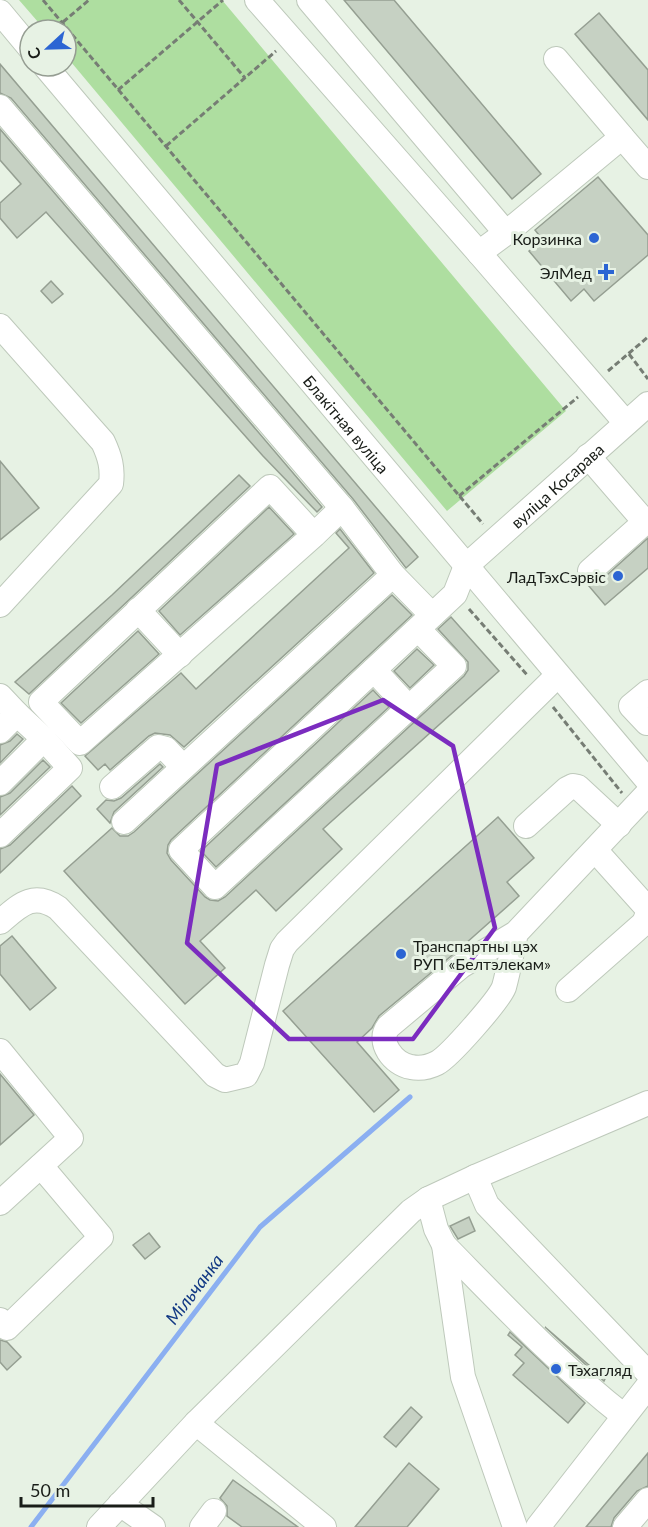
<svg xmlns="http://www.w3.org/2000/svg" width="648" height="1527" viewBox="0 0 648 1527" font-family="Lato,sans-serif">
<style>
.green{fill:#aedea0}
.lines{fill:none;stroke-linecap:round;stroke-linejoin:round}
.stream{stroke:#8baff1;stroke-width:5}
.building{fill:#c6d1c3;stroke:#959f92;stroke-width:1.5}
.minor-casing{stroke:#bec9bb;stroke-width:26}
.path{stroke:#767d74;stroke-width:3;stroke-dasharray:6 3;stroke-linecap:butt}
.minor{stroke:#fff;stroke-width:24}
.marked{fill:none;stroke:#7b2cbf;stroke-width:4.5;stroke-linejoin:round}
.poi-dot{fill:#2c65d3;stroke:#e7f2e4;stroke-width:2}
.labels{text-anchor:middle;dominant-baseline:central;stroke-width:6;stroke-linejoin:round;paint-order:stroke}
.poi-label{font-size:16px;fill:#191d18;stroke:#e7f2e4;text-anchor:end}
.street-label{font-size:16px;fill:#191d18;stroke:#e7f2e4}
.water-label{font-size:18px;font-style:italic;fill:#113883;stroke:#e7f2e4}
</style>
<rect width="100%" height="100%" fill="#e7f2e4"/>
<!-- green -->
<path class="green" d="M 19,0 L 222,0 L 566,411 L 447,511 L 66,56 L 66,30 L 45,30 Z"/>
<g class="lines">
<!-- stream -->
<path class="stream" d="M 31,1527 L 260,1227 L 410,1097"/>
</g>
<!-- building -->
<g class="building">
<path d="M 344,0 L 394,0 L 541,174 L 512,199 Z"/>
<path d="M 599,13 L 648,70 L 648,120 L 575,34 Z"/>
<path d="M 0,64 L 418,557 L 406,568 L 353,499 L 11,98 L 0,93 Z"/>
<path d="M 0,129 L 322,507 L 317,512 L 263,456 L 46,212 L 17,238 L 0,218 L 0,203 L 21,184 L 0,160 Z"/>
<path d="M 598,177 L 648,235 L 648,255 L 594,301 L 584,289 L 571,301 L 529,251 L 543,240 L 535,230 Z"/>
<path d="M 51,281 L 63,294 L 52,303 L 41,291 Z"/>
<path d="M 0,461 L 39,508 L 0,540 Z"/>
<path d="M 239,475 L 250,486 L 29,694 L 15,682 L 112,595 Z"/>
<path d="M 269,507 L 294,534 L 180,635 L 159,611 Z"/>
<path d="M 340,529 L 374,573 L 184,747 L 170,735 L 155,733 L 149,736 L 110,770 L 105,764 L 98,770 L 85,756 L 181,673 L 196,689 L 349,548 L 336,533 Z"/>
<path d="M 648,538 L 648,568 L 605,605 L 588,585 L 599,582 Z"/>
<path d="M 392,595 L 412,615 L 171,840 L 168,845 L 167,853 L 171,860 L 205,897 L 210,900 L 218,901 L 225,897 L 464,676 L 468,670 L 468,662 L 438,629 L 451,617 L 499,671 L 323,829 L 342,849 L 276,911 L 256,890 L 200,941 L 225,968 L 185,1004 L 64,871 L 112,828 L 120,836 L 128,836 L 134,832 Z"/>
<path d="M 138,631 L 159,654 L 81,723 L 61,703 Z"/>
<path d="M 417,649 L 434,665 L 410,688 L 394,671 Z"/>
<path d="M 373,690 L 389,707 L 216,867 L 201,851 Z"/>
<path d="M 17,734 L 23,739 L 0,763 L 0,745 L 10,741 Z"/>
<path d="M 43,760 L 50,767 L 0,815 L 0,797 L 10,793 Z"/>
<path d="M 160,764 L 163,767 L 114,812 L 110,823 L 97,809 L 106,800 L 114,801 L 121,798 Z"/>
<path d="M 72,786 L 81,796 L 0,873 L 0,849 L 10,845 Z"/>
<path d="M 498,817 L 534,858 L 507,882 L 519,896 L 456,952 L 379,1016 L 372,1028 L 357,1042 L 399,1090 L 374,1112 L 283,1011 Z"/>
<path d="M 12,936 L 56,988 L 30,1010 L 0,974 L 0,946 Z"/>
<path d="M 0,1074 L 34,1115 L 0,1145 Z"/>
<path d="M 469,1217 L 475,1231 L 458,1239 L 450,1226 Z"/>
<path d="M 149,1233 L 160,1247 L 145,1259 L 133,1245 Z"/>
<path d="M 545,1327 L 605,1379 L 604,1381 L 586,1365 Z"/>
<path d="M 510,1332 L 585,1403 L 568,1423 L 513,1375 L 524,1363 L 515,1355 L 522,1347 L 508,1335 Z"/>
<path d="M 0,1340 L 7,1342 L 21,1357 L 7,1370 L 0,1362 Z"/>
<path d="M 411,1407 L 422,1417 L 396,1447 L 384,1437 Z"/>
<path d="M 648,1453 L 648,1486 L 637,1491 L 614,1518 L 611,1527 L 586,1527 Z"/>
<path d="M 409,1463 L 439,1489 L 407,1527 L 355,1527 Z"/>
<path d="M 233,1480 L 298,1527 L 242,1527 L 227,1516 L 227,1506 L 220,1498 Z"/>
</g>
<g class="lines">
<!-- minor casing -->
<g class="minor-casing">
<g id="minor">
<path d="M 257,0 L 479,253 L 626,423"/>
<path d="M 309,0 L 506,233 L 479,253"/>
<path d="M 0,12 L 30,48"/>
<path id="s1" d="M 45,66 L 648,781"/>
<path d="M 0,107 L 342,508 L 393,575 L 432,615"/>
<path d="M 622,137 L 648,167"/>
<path d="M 506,233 L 622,137 L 556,59"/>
<path d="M 0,326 L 103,442 C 110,457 113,468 111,484 L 0,605"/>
<path d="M 588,456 L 645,522 L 590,571"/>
<path d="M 314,535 L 270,487 L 41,702 L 80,743 L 314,535 L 342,508"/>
<path d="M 138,610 L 180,655"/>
<path id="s2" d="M 418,629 L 454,666 L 215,887 L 181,850 L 455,594 L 466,566 L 648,404"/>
<path d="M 374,670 L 409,708"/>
<path d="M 0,696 L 17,714"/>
<path d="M 647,723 L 631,706 L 648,692"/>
<path d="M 0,731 L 17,714 L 44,739 L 70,768 L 0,835"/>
<path d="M 0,783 L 44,739"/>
<path d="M 112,787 L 158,747 L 166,749 L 183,767"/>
<path d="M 124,822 L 393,575"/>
<path d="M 526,826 L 567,789 L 573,786 L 578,787 L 619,825"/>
<path d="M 595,850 L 647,908 L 648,913"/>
<path d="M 0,922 C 20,905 33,891 58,908 L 215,1075 L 225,1080 L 246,1075 L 252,1063 L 277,965 L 282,949 L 287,942 L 557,676"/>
<path d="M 516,933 C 512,950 509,969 504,987 C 499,1000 450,1056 437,1063 C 429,1067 420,1069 411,1067 C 393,1064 377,1042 388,1027 L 461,966 L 516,933 L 648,793"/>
<path d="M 568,990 L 644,923 L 648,913"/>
<path d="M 0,1051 L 71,1138 L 0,1203"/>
<path d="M 475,1177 L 487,1205 L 648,1373"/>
<path d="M 428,1199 L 436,1229 L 444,1245 L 463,1377 L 515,1527"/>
<path d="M 444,1245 C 502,1304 559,1365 624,1416"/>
<path d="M 0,1320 L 7,1328 L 101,1237 L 41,1166"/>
<path d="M 196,1423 L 324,1527"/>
<path d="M 120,1504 L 153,1527"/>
<path d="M 99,1527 L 196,1423 L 411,1211 L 428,1199 L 475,1177 L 648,1103"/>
<path d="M 202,1527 L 214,1511"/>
<path d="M 538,1527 L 648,1386"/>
<path d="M 625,1527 L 648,1500"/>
</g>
</g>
<!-- path -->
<g class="path">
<path d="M 43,0 L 483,524"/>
<path d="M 179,0 L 245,78"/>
<path d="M 63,22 L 89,0"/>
<path d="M 118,90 L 223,0"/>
<path d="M 166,146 L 276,51"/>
<path d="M 629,354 L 648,379"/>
<path d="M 608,371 L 648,337"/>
<path d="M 459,496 L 578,397"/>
<path d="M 469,609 L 528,676"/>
<path d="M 553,707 L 622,793"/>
</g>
<!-- minor -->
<use href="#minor" class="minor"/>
</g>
<!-- marked area -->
<path class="marked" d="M 383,700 L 453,746 L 495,928 L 413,1039 L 289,1039 L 187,943 L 217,765 Z"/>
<!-- markers -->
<g class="poi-dot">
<circle cx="594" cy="238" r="6"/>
<path d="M603 263h6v6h6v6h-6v6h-6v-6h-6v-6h6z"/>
<circle cx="618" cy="576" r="6"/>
<circle cx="401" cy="954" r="6"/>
<circle cx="556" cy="1369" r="6"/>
</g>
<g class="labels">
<!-- poi labels -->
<g class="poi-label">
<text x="582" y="238">Корзинка</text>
<text x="592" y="272">ЭлМед</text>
<text x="606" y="576">ЛадТэхСэрвіс</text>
<text x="413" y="945" text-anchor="start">Транспартны цэх<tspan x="413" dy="18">РУП «Белтэлекам»</tspan></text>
<text x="568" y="1369" text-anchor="start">Тэхагляд</text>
</g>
<!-- street labels -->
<g class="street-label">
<text stroke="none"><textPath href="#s1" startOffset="468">Блакітная вуліца</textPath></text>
<text stroke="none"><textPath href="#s2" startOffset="954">вуліца Косарава</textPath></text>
</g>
<!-- water labels -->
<g class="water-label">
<text transform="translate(194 1289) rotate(-53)">Мільчанка</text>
</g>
</g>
<!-- north arrow -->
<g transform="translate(48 48) rotate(248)"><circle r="28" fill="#e7f2e4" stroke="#959d92" stroke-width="1.5"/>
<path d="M0-4.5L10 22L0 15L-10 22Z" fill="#2c65d3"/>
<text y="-9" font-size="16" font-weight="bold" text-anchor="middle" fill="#191d18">С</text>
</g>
<!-- scale -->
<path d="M21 1497v9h132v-9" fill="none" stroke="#191d18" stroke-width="3"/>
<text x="30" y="1497" font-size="18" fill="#191d18" stroke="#e7f2e4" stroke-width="4.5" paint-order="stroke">50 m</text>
</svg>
